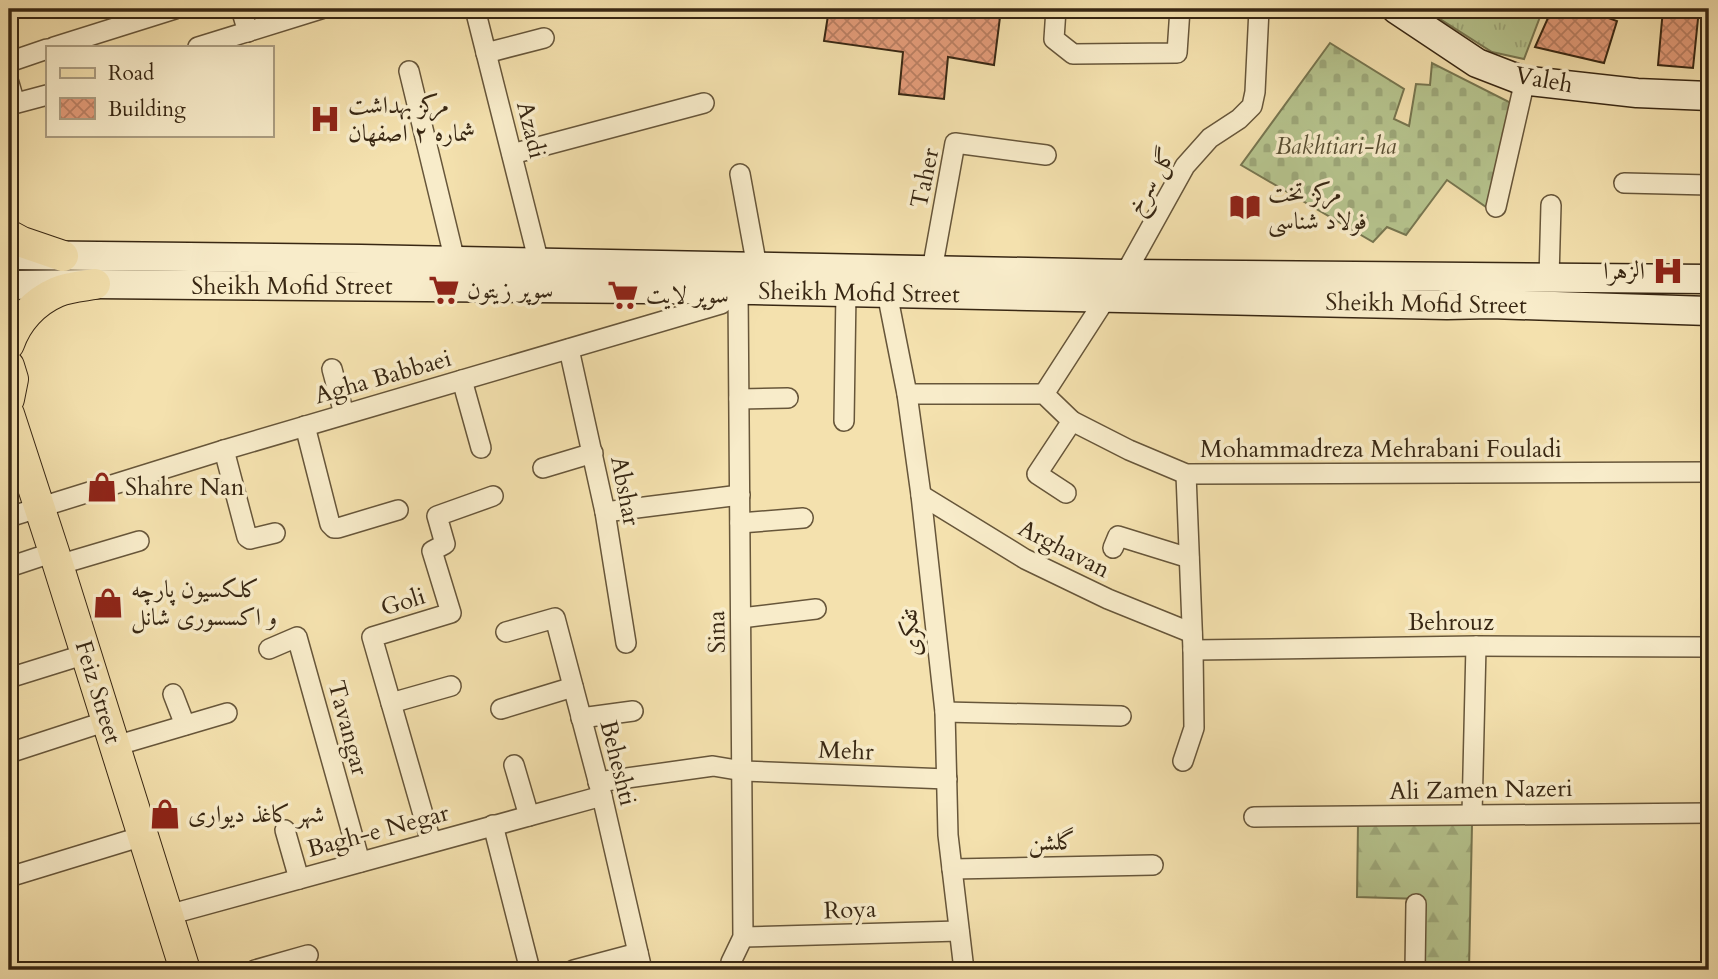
<svg xmlns="http://www.w3.org/2000/svg" width="1718" height="979" viewBox="0 0 1718 979" font-family="Cardo,Amiri,serif">
<style>
.forest{fill:url(#forest-firs);stroke:#777650;stroke-width:2}
.cemetery{fill:url(#cemetery-stones);stroke:#777650;stroke-width:2}
.park{fill:url(#park-tufts);stroke:#777650;stroke-width:2}
.building{fill:url(#building-cross-hatch);stroke:#382713;stroke-width:2}
.lines{fill:none;stroke-linecap:round;stroke-linejoin:round}
.street-casing{stroke:#67563a;stroke-width:22}
.secondary-casing{stroke:#382713;stroke-width:31}
.primary-casing{stroke:#382713;stroke-width:32}
.street{stroke:#f8ecca;stroke-width:19}
.secondary{stroke:#f8ecca;stroke-width:28}
.primary{stroke:#f4e1ae;stroke-width:30}
.labels{text-anchor:middle;dominant-baseline:central;stroke-width:7;stroke-linejoin:round;paint-order:stroke}
.street-label{font-size:24px;fill:#382713;stroke:#f8ecca}
.poi-label{font-size:24px;fill:#382713;stroke:#f8ecca;text-anchor:start}
.park-label{font-size:24px;font-style:italic;fill:#584e32;stroke:#f8ecca}
</style>
<defs>
<pattern id="forest-firs" width="22" height="20" patternUnits="userSpaceOnUse" patternTransform="scale(1.75)"><rect width="22" height="20" fill="#b6c48e"/><path d="M5 1l3.5 6h-7zM16 11l3.5 6h-7z" fill="#9da87a"/></pattern>
<pattern id="cemetery-stones" width="16" height="16" patternUnits="userSpaceOnUse" patternTransform="scale(1.75)"><rect width="16" height="16" fill="#b6c48e"/><path d="M2 7V4a2 2 0 0 1 4 0v3zM10 15v-3a2 2 0 0 1 4 0v3z" fill="#9da87a"/></pattern>
<pattern id="park-tufts" width="24" height="20" patternUnits="userSpaceOnUse" patternTransform="scale(1.75)"><rect width="24" height="20" fill="#b6c48e"/><path d="M3 7l-1-3M5 7V3M7 7l1-3M15 17l-1-3M17 17v-4M19 17l1-3" fill="none" stroke="#9da87a"/></pattern>
<pattern id="building-cross-hatch" width="8" height="8" patternUnits="userSpaceOnUse" patternTransform="scale(1.75)"><rect width="8" height="8" fill="#e59d7b"/><path d="M0 0l8 8M0 8l8-8" fill="none" stroke="#bb8064"/></pattern>
</defs>
<rect width="100%" height="100%" fill="#f4e1ae"/>
<filter id="stains"><feTurbulence type="fractalNoise" baseFrequency=".00286" numOctaves="4"/><feColorMatrix values="0 0 0 0 .2 0 0 0 0 .09 0 0 0 0 .02 0 0 0 .5 -.17"/></filter>
<radialGradient id="worn" r=".72"><stop offset=".6" stop-color="#630" stop-opacity="0"/><stop offset="1" stop-color="#630" stop-opacity=".3"/></radialGradient>
<!-- forest -->
<path class="forest" d="M 1358,823 L 1472,825 L 1469,970 L 1420,970 L 1421,899 L 1357,897 Z"/>
<!-- cemetery -->
<path class="cemetery" d="M 1330,43 L 1404,89 L 1394,119 L 1409,126 L 1416,84 L 1430,85 L 1432,63 L 1515,105 L 1489,209 L 1447,180 L 1406,235 L 1387,227 L 1373,242 L 1241,165 Z"/>
<!-- park -->
<path class="park" d="M 1428,9 L 1543,9 L 1524,59 L 1492,52 L 1429,12 Z"/>
<!-- building -->
<g class="building">
<path d="M 829,9 L 1001,9 L 994,65 L 948,57 L 944,99 L 899,94 L 903,52 L 824,41 Z"/>
<path d="M 1552,9 L 1583,9 L 1617,21 L 1604,63 L 1535,47 Z"/>
<path d="M 1663,9 L 1699,9 L 1693,68 L 1658,65 Z"/>
</g>
<g class="lines">
<!-- street casing -->
<g class="street-casing">
<g id="street">
<path d="M 241,9 L 248,32"/>
<path d="M 475,9 L 539,263"/>
<path d="M 1056,9 L 1054,39 L 1073,54 L 1177,53 L 1180,9"/>
<path d="M 54,47 L 175,9"/>
<path d="M 198,47 L 321,9"/>
<path d="M 486,53 L 544,38"/>
<path d="M 9,62 L 47,49"/>
<path d="M 409,71 L 455,261"/>
<path d="M 9,83 L 14,100 L 17,103 L 47,95"/>
<path d="M 512,154 L 704,103"/>
<path d="M 740,174 L 757,267"/>
<path d="M 1624,183 L 1709,185"/>
<path d="M 1496,207 L 1525,80"/>
<path d="M 932,270 L 955,143 L 1046,155"/>
<path d="M 1125,274 L 1185,166 L 1210,138 L 1239,119 L 1252,106 L 1255,92 L 1259,9"/>
<path d="M 1549,278 L 1551,205"/>
<path d="M 887,293 L 907,394 L 921,495 L 945,712 L 948,835 L 964,970"/>
<path d="M 569,349 L 605,512 L 626,643"/>
<path d="M 332,369 L 344,414"/>
<path d="M 462,380 L 481,448"/>
<path d="M 907,394 L 1044,394 L 1072,421 L 1129,450 L 1186,474 L 1709,472"/>
<path d="M 1044,394 L 1106,298"/>
<path d="M 739,399 L 788,398"/>
<path d="M 844,421 L 846,292"/>
<path d="M 305,426 L 330,524 L 334,528 L 338,528 L 398,510"/>
<path d="M 224,450 L 247,537 L 250,539 L 275,533"/>
<path d="M 543,468 L 593,453"/>
<path d="M 1066,493 L 1037,474 L 1072,421"/>
<path d="M 921,495 L 1025,559 L 1108,599 L 1192,633"/>
<path d="M 605,512 L 740,495"/>
<path d="M 9,517 L 224,450 L 721,304 L 738,290"/>
<path d="M 740,523 L 803,518"/>
<path d="M 1113,548 L 1118,536 L 1189,558"/>
<path d="M 58,565 L 139,541"/>
<path d="M 9,567 L 54,552"/>
<path d="M 741,618 L 816,609"/>
<path d="M 506,632 L 555,618 L 602,796 L 642,970"/>
<path d="M 269,649 L 297,637 L 360,862"/>
<path d="M 1193,650 L 1476,646 L 1709,647"/>
<path d="M 9,678 L 86,654"/>
<path d="M 173,694 L 185,725"/>
<path d="M 391,703 L 451,686"/>
<path d="M 501,709 L 573,687"/>
<path d="M 945,712 L 1121,716"/>
<path d="M 581,718 L 633,711"/>
<path d="M 115,746 L 227,713"/>
<path d="M 9,753 L 107,721"/>
<path d="M 1183,761 L 1194,728 L 1193,650 L 1186,474"/>
<path d="M 514,765 L 529,816"/>
<path d="M 598,782 L 713,766 L 743,771 L 947,779"/>
<path d="M 1472,814 L 1476,646"/>
<path d="M 1254,817 L 1709,813"/>
<path d="M 493,825 L 530,970"/>
<path d="M 285,830 L 299,879"/>
<path d="M 431,842 L 372,637 L 451,613 L 432,551 L 445,544 L 437,516 L 493,496"/>
<path d="M 952,869 L 1153,865"/>
<path d="M 9,877 L 143,836"/>
<path d="M 168,915 L 602,796"/>
<path d="M 743,937 L 959,931"/>
<path d="M 255,970 L 308,955"/>
<path d="M 574,970 L 638,953"/>
<path d="M 730,970 L 731,962 L 743,937 L 738,290"/>
<path d="M 1415,970 L 1416,904"/>
</g>
</g>
<!-- secondary casing -->
<g class="secondary-casing">
<g id="secondary">
<path d="M 1396,9 L 1477,63 L 1521,80 L 1637,93 L 1709,96"/>
<path d="M 9,255 L 361,259 L 1125,274 L 1709,279"/>
<path d="M 9,285 L 95,284 L 754,290 L 1447,305 L 1491,304 L 1709,311"/>
</g>
</g>
<!-- primary casing -->
<g class="primary-casing">
<g id="primary">
<path d="M 9,235 L 22,242 L 63,256"/>
<path d="M 9,344 C 17,321 34,302 57,292 C 68,287 83,286 95,284"/>
<path d="M 9,366 L 13,379 L 9,399"/>
<path d="M 9,414 L 54,552 L 185,970"/>
</g>
</g>
<!-- street -->
<use href="#street" class="street"/>
<!-- secondary -->
<use href="#secondary" class="secondary"/>
<!-- primary -->
<use href="#primary" class="primary"/>
</g>
<!-- icons -->
<defs>
<g id="hospital-bare" transform="scale(2.415)"><path d="M-5-5h3v3.5h4V-5h3V5h-3V1.5h-4V5h-3Z" fill="#8f2418" stroke="#f8ecca" stroke-width="2.5" paint-order="stroke"/></g>
<g id="library-bare" transform="scale(2.415)"><path d="M-6-4Q-3-5.5-.7-3.5V5Q-3 3-6 4ZM6-4Q3-5.5 .7-3.5V5Q3 3 6 4Z" fill="#8f2418" stroke="#f8ecca" stroke-width="2.5" paint-order="stroke"/></g>
<g id="supermarket-bare" transform="scale(2.415)"><path d="M-6-5.5h2.5l.6 2H6L4.5 2H-2.5L-4.4-4H-6ZM-1.5 3.2a1.3 1.3 0 1 0 .1 0ZM3 3.2a1.3 1.3 0 1 0 .1 0Z" fill="#8f2418" stroke="#f8ecca" stroke-width="2.5" paint-order="stroke"/></g>
<g id="shop-bare" transform="scale(2.415)"><path d="M-5-2.5h2.3a2.7 3.5 0 0 1 5.4 0H5L5.5 6h-11ZM-1.5-2.5h3a1.5 2.3 0 0 0-3 0Z" fill="#8f2418" stroke="#f8ecca" stroke-width="2.5" paint-order="stroke"/></g>
</defs>
<g fill-rule="evenodd">
<use href="#hospital-bare" x="325" y="119"/>
<use href="#library-bare" x="1245" y="207"/>
<use href="#hospital-bare" x="1668" y="271"/>
<use href="#supermarket-bare" x="444" y="290"/>
<use href="#supermarket-bare" x="623" y="295"/>
<use href="#shop-bare" x="102" y="487"/>
<use href="#shop-bare" x="108" y="603"/>
<use href="#shop-bare" x="165" y="814"/>
</g>
<g class="labels">
<!-- street labels -->
<g class="street-label">
<text transform="translate(1544 80) rotate(10)">Valeh</text>
<text transform="translate(531 130) rotate(76)">Azadi</text>
<text transform="translate(925 178) rotate(-78)">Taher</text>
<text transform="translate(1151 181) rotate(-59)">گل سرخ</text>
<text x="292" y="286">Sheikh Mofid Street</text>
<text transform="translate(859 293) rotate(1)">Sheikh Mofid Street</text>
<text transform="translate(1426 304) rotate(1)">Sheikh Mofid Street</text>
<text transform="translate(383 377) rotate(-16)">Agha Babbaei</text>
<text x="1381" y="449">Mohammadreza Mehrabani Fouladi</text>
<text transform="translate(625 491) rotate(79)">Abshar</text>
<text transform="translate(1064 549) rotate(27)">Arghavan</text>
<text transform="translate(403 602) rotate(-17)">Goli</text>
<text x="1451" y="622">Behrouz</text>
<text transform="translate(717 632) rotate(-91)">Sina</text>
<text transform="translate(911 633) rotate(-96)">تفکری</text>
<text transform="translate(98 692) rotate(73)">Feiz Street</text>
<text transform="translate(348 728) rotate(75)">Tavangar</text>
<text transform="translate(846 751) rotate(2)">Mehr</text>
<text transform="translate(618 763) rotate(76)">Beheshti</text>
<text transform="translate(1481 790) rotate(-1)">Ali Zamen Nazeri</text>
<text transform="translate(378 831) rotate(-15)">Bagh-e Negar</text>
<text transform="translate(1052 842) rotate(-1)">گلشن</text>
<text transform="translate(850 910) rotate(-2)">Roya</text>
</g>
<!-- poi labels -->
<g class="poi-label">
<text x="348" y="105">مرکز بهداشت<tspan x="348" dy="28">شماره ۲ اصفهان</tspan></text>
<text x="1268" y="193">مرکز تخت<tspan x="1268" dy="28">فولاد شناسی</tspan></text>
<text x="1645" y="271" text-anchor="end">الزهرا</text>
<text x="467" y="290">سوپر زیتون</text>
<text x="646" y="295">سوپر لایت</text>
<text x="125" y="487">Shahre Nan</text>
<text x="131" y="589">کلکسیون پارچه<tspan x="131" dy="28">و اکسسوری شانل</tspan></text>
<text x="188" y="814">شهر کاغذ دیواری</text>
</g>
<!-- park labels -->
<g class="park-label">
<text x="1336" y="146">Bakhtiari-ha</text>
</g>
</g>
<!-- margin -->
<rect width="1718" height="979" fill="none" stroke="#f4e1ae" stroke-width="35"/>
<rect x="10" y="10" width="1697" height="958" fill="none" stroke="#382713" stroke-width="3.5"/>
<rect x="18" y="18" width="1683" height="944" fill="none" stroke="#382713" stroke-width="2"/>
<!-- legend -->
<rect x="46" y="46" width="228" height="91" fill="#f8ecca" stroke="#ab9d81" stroke-width="2"/>
<rect x="60" y="68" width="35" height="10" fill="#f4e1ae" stroke="#ab9d81" stroke-width="2"/>
<text x="108" y="80" font-size="21" fill="#382713">Road</text>
<rect x="60" y="98" width="35" height="21" fill="url(#building-cross-hatch)" stroke="#ab9d81" stroke-width="2"/>
<text x="108" y="116" font-size="21" fill="#382713">Building</text>
<rect width="100%" height="100%" filter="url(#stains)"/>
<rect width="100%" height="100%" fill="url(#worn)"/>
</svg>
